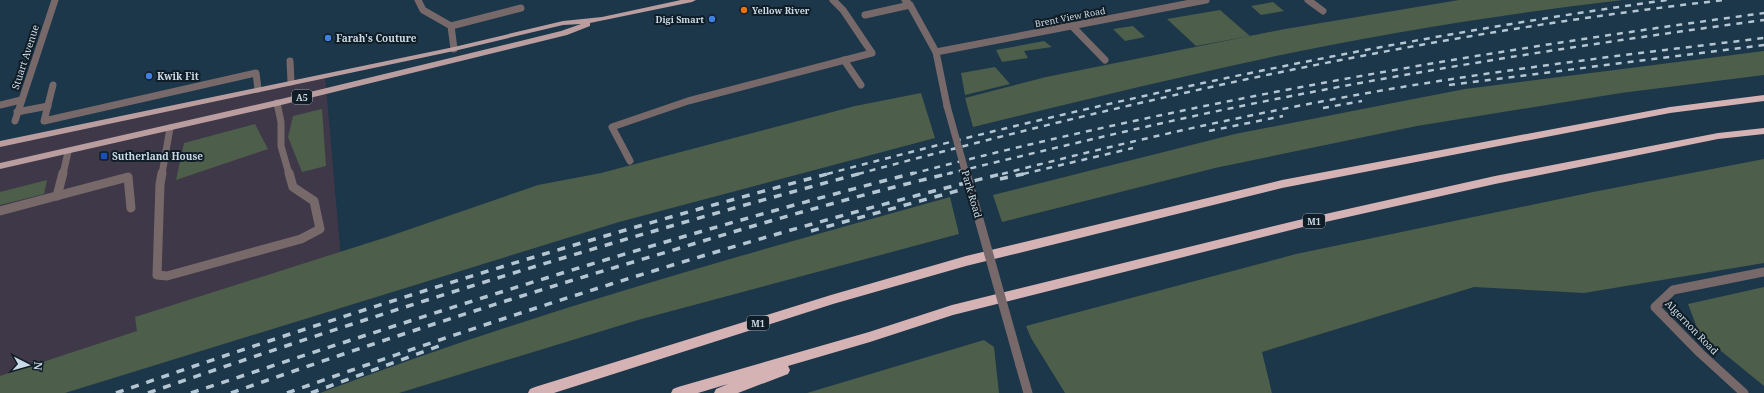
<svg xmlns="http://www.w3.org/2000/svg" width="1764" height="393" viewBox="0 0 1764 393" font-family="'Noto Serif',serif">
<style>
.industrial{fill:#3f3848}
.green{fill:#4d5e4a}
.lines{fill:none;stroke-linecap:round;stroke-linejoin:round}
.service-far1{stroke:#77696a;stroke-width:7}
.service{stroke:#77696a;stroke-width:9}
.minor-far1{stroke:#77696a;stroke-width:7}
.minor{stroke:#77696a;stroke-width:9}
.tertiary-far1{stroke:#77696a;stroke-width:7}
.tertiary{stroke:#77696a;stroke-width:9}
.primary{fill:#ba9d9f;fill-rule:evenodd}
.motorway{fill:#d5b2b4;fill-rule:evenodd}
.rail-far1{stroke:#b5c6d3;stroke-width:2.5;stroke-dasharray:6 6;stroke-linecap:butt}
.rail{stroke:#b5c6d3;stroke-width:3.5;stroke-dasharray:8 8;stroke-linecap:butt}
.tertiary-bridge-far1{stroke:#77696a;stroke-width:7}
.tertiary-bridge{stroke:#77696a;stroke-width:9}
.food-dot{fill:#e8710a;stroke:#111d26;stroke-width:1.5}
.shop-dot{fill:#3f7fe0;stroke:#111d26;stroke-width:1.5}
.transit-dot{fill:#1a4fb4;stroke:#111d26;stroke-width:1.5}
.labels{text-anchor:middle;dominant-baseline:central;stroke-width:4;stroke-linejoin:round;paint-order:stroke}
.far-poi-label{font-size:9px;font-weight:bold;fill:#c9d9e5;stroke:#111d26;text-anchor:start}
.far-street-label{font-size:9px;fill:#c9d9e5;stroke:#111d26}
.shield{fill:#111d26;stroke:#92a1ac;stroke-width:1}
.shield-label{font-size:9px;font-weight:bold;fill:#c9d9e5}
.poi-label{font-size:10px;font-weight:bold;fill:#c9d9e5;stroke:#111d26;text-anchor:start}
.street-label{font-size:10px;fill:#c9d9e5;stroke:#111d26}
</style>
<rect width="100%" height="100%" fill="#1c364a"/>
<!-- industrial -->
<path class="industrial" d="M 325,75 L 344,293 L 0,393 L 0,143 Z"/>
<!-- green -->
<g class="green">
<path d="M 1459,0 L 1623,0 C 1477,17 1330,42 1187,76 C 1115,92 1044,110 973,127 L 965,98 L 1046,77 L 1285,29 Z"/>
<path d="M 1273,2 L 1284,11 L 1261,15 L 1251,6 Z"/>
<path d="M 1220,10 L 1250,36 L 1196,46 L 1167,19 Z"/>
<path d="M 1133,26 L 1145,37 L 1125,41 L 1113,29 Z"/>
<path d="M 1044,41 L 1052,47 L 1024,51 L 1028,58 L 1002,62 L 996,50 Z"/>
<path d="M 1764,51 L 1764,75 L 1621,93 L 1417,126 L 1215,168 L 1002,222 L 993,195 L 1235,134 L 1393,103 L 1465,89 Z"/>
<path d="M 995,67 L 1010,84 L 965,95 L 961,73 Z"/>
<path d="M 921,93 L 935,138 L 619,222 L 65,393 L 0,393 L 0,376 L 137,331 L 135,317 L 387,237 L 538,185 L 601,173 L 855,106 Z"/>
<path d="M 322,109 L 326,166 L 302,172 L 288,137 L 293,116 Z"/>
<path d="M 255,124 L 268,149 L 176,180 L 184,143 Z"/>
<path d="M 1764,159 L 1764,263 L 1584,293 L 1474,287 L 1262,352 L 1272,393 L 1065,393 L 1031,338 L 1026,326 L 1296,254 L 1593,192 Z"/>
<path d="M 47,180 L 44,194 L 0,205 L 0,192 Z"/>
<path d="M 950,197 L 959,234 L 638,320 L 399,393 L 320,393 C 525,315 738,256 950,197 Z"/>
<path d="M 1764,287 L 1764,386 L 1699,333 L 1688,304 Z"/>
<path d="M 984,340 L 994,347 L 999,393 L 807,393 Z"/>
</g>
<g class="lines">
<!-- service-far1 -->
<g class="service-far1">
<path d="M 418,0 L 423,10 L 451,26 L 454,49"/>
<path d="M 1308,0 L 1323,11"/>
<path d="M 865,15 L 910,5"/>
<path d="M 451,26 L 521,8"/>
<path d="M 1072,26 L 1105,60"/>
<path d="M 844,60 L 861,85"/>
<path d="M 290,61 L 291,82"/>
<path d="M 53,85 L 44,121 L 256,73 L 258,89"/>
<path d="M 277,103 L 281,122 L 281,146 L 289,174"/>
<path d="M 0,105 L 21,100"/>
<path d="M 17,112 L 48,106"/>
<path d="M 630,161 L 612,127 L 688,101 L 872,53 L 843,10 L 833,0"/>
<path d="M 63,174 L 68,152"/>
<path d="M 162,174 L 170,128"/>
</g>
<!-- service -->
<g class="service">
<path d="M 162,173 L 160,184 L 157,275 L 167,276 L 301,239 L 320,229 L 314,201 L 293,187 L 289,173"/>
<path d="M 57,196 L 63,173"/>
<path d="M 0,211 L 128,177 L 131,208"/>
</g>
<!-- minor-far1 -->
<g class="minor-far1">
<path d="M 936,52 L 1206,0"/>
<path d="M 15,121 L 55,0"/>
</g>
<!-- minor -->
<path class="minor" d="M 1744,393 L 1700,353 L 1655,307 L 1673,290 L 1764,272"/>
<!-- tertiary-far1 -->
<path class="tertiary-far1" d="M 905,0 L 910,5 L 936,52 L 947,106"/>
<!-- tertiary -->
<path class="tertiary" d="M 1020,365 L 1028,393"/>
<!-- primary -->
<path class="primary" d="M 681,0 L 696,0 L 692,2 L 590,23 L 590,26 L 567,35 L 277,106 L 0,169 L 0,163 L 277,100 L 561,31 L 581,24 L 563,25 L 454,51 L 0,147 L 0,141 L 454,47 L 563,21 L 602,17 Z"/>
<!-- motorway -->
<g class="motorway">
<path d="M 1764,95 L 1764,101 L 1670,113 L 1282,188 L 966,266 L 833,304 L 554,393 L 528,393 L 530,389 L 535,387 L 831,295 L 966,256 L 1282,180 L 1670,107 Z"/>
<path d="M 1764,128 L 1764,134 L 1718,139 L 1495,184 L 1303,227 L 953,315 L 870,342 L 788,366 L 790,370 L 788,374 L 738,393 L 714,393 L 716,389 L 728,384 L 698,393 L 671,393 L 673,389 L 678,387 L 869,332 L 952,305 L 1303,219 L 1495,176 L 1718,133 Z"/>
</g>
<!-- rail-far1 -->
<g class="rail-far1">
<path d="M 1449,85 L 1764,45"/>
<path d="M 1323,108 L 1362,101"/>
<path d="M 1209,131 L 1283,116"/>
<path d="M 827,174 C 1104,100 1383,40 1667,0"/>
<path d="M 858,174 C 1143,97 1432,33 1725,0"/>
<path d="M 911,174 C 1191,101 1477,52 1764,13"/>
<path d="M 947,174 C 1034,153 1120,132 1208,113 C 1392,74 1578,45 1764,20"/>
<path d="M 1002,174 C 1114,145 1226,119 1340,98 C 1480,72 1622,55 1764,38"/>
<path d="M 1023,174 L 1133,148"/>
</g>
<!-- rail -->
<g class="rail">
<path d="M 1000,179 L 1028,173"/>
<path d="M 811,231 L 971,187"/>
<path d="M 116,393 C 352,311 589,237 831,173"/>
<path d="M 148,393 C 383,311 622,237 862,173"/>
<path d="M 191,393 C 430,313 670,236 914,173"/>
<path d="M 231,393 C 375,342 520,295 667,252 C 761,223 855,196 951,173"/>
<path d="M 287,393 C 523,309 762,233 1005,173"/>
<path d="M 311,393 L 439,346"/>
</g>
<!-- tertiary-bridge-far1 -->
<path class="tertiary-bridge-far1" d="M 947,106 L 966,174"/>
<!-- tertiary-bridge -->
<path class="tertiary-bridge" d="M 966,173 L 1020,365"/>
</g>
<!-- markers -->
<circle class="food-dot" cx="744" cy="10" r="4"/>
<g class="shop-dot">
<circle cx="712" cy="19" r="4"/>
<circle cx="328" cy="38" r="4"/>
<circle cx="149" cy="76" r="4"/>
</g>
<rect class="transit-dot" x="100" y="152" width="8" height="8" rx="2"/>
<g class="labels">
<!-- far-poi labels -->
<g class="far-poi-label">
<text x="752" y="10">Yellow River</text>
<text x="704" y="19" text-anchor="end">Digi Smart</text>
</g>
<!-- far-street labels -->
<g class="far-street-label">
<text transform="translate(1070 17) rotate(-11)">Brent View Road</text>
</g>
<!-- shield labels -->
<g class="shield">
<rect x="292" y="90" width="20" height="14" rx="3"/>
<rect x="1303" y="214" width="22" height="14" rx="3"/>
<rect x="747" y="316" width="22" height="14" rx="3"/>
</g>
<g class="shield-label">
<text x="302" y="97">A5</text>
<text x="1314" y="221">M1</text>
<text x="758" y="323">M1</text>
</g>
<!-- poi labels -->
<g class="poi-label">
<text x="336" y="38">Farah's Couture</text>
<text x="157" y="76">Kwik Fit</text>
<text x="112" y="156">Sutherland House</text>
</g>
<!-- street labels -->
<g class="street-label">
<text transform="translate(25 57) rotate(-72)">Stuart Avenue</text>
<text transform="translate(972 194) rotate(74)">Park Road</text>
<text transform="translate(1692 327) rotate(46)">Algernon Road</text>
</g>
</g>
<!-- north arrow -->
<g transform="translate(28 365) rotate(96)" stroke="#111d26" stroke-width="3" paint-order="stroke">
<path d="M0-3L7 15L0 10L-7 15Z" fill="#c9d9e5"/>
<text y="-6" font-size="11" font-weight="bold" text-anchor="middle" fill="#c9d9e5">N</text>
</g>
</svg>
